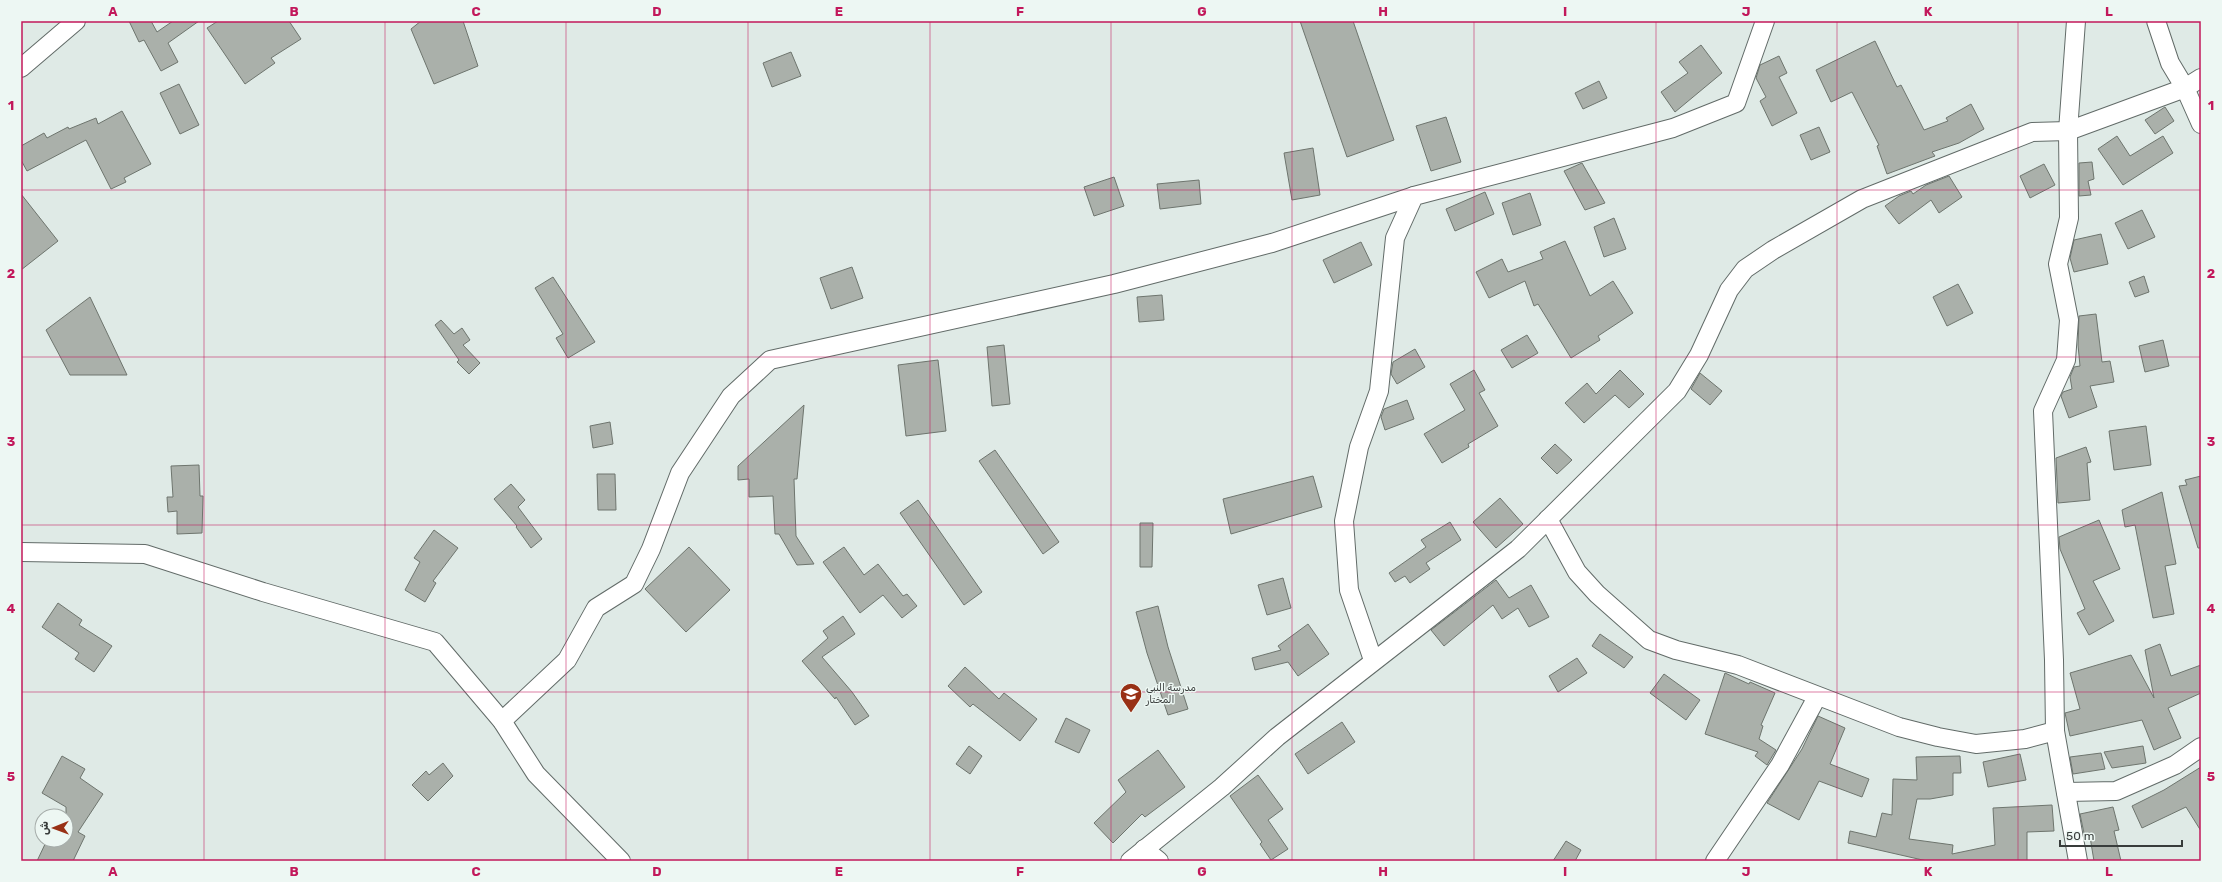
<svg xmlns="http://www.w3.org/2000/svg" width="2222" height="882" viewBox="0 0 2222 882" font-family="Rubik,'Noto Sans Arabic',sans-serif">
<style>
.building{fill:#aab0aa;stroke:#6e756e}
.lines{fill:none;stroke-linecap:round;stroke-linejoin:round}
.minor-casing{stroke:#626b68;stroke-width:20}
.minor{stroke:#fff;stroke-width:18}
.grid{fill:none;stroke:#c2185b;stroke-width:1;stroke-opacity:0.55}
.labels{text-anchor:middle;dominant-baseline:central;stroke-width:3;stroke-linejoin:round;paint-order:stroke}
.poi-label{font-size:10px;fill:#383c3b;stroke:#edf7f3;text-anchor:start}
.neatline{fill:none;stroke:#c2185b;stroke-width:1.5}
.grid-label{font-size:13px;text-anchor:middle;font-weight:bold;fill:#c2185b}
</style>
<rect width="100%" height="100%" fill="#dfeae6"/>
<!-- building -->
<g class="building">
<path d="M 129,21 L 151,21 L 157,32 L 173,21 L 199,21 L 168,43 L 178,62 L 161,71 L 144,40 L 139,42 Z"/>
<path d="M 218,21 L 289,21 L 301,39 L 271,58 L 275,63 L 245,84 L 207,28 Z"/>
<path d="M 421,21 L 463,21 L 478,66 L 434,84 L 411,29 Z"/>
<path d="M 1300,21 L 1353,21 L 1394,140 L 1347,157 Z"/>
<path d="M 1875,41 L 1897,87 L 1901,85 L 1924,130 L 1948,121 L 1946,118 L 1971,104 L 1984,129 L 1959,143 L 1932,152 L 1935,156 L 1887,174 L 1877,146 L 1879,145 L 1852,92 L 1831,102 L 1816,70 Z"/>
<path d="M 1701,45 L 1722,73 L 1675,112 L 1661,92 L 1688,73 L 1679,62 Z"/>
<path d="M 791,52 L 801,76 L 772,87 L 763,63 Z"/>
<path d="M 1779,56 L 1787,73 L 1779,77 L 1797,113 L 1772,126 L 1760,101 L 1766,97 L 1756,78 L 1760,65 Z"/>
<path d="M 1599,81 L 1607,98 L 1583,109 L 1575,93 Z"/>
<path d="M 179,84 L 199,125 L 180,134 L 160,93 Z"/>
<path d="M 2165,107 L 2174,121 L 2155,134 L 2145,120 Z"/>
<path d="M 122,111 L 151,164 L 124,178 L 126,182 L 111,189 L 86,140 L 27,171 L 21,160 L 21,146 L 44,133 L 47,138 L 68,127 L 69,129 L 96,118 L 98,124 Z"/>
<path d="M 1446,117 L 1461,162 L 1431,171 L 1416,126 Z"/>
<path d="M 1819,127 L 1830,152 L 1811,160 L 1800,135 Z"/>
<path d="M 2117,136 L 2130,156 L 2163,136 L 2173,153 L 2123,185 L 2098,149 Z"/>
<path d="M 1313,148 L 1320,195 L 1292,200 L 1284,153 Z"/>
<path d="M 2092,162 L 2094,179 L 2088,181 L 2091,195 L 2079,196 L 2079,163 Z"/>
<path d="M 1582,163 L 1605,203 L 1585,210 L 1564,171 Z"/>
<path d="M 2044,164 L 2055,185 L 2030,198 L 2020,176 Z"/>
<path d="M 1949,176 L 1962,197 L 1939,213 L 1931,200 L 1899,224 L 1885,206 L 1899,196 L 1911,191 L 1913,194 L 1926,185 Z"/>
<path d="M 1114,177 L 1124,206 L 1094,216 L 1084,187 Z"/>
<path d="M 1199,180 L 1201,204 L 1160,209 L 1157,184 Z"/>
<path d="M 1485,192 L 1494,214 L 1455,231 L 1446,209 Z"/>
<path d="M 1530,193 L 1541,225 L 1513,235 L 1502,203 Z"/>
<path d="M 21,194 L 58,241 L 21,270 Z"/>
<path d="M 2142,210 L 2155,237 L 2128,249 L 2115,223 Z"/>
<path d="M 1614,218 L 1626,249 L 1604,257 L 1594,227 Z"/>
<path d="M 2101,234 L 2108,264 L 2074,272 L 2070,258 L 2074,240 Z"/>
<path d="M 1565,241 L 1590,296 L 1613,281 L 1633,313 L 1598,336 L 1600,340 L 1571,358 L 1538,304 L 1534,306 L 1525,281 L 1489,298 L 1476,272 L 1502,259 L 1508,272 L 1543,259 L 1540,252 Z"/>
<path d="M 1361,242 L 1372,265 L 1334,283 L 1323,260 Z"/>
<path d="M 852,267 L 863,298 L 831,309 L 820,278 Z"/>
<path d="M 2144,276 L 2149,292 L 2135,297 L 2129,282 Z"/>
<path d="M 553,277 L 595,342 L 568,358 L 556,338 L 563,334 L 535,288 Z"/>
<path d="M 1958,284 L 1973,313 L 1947,326 L 1933,297 Z"/>
<path d="M 1162,295 L 1164,320 L 1139,322 L 1137,297 Z"/>
<path d="M 90,297 L 127,375 L 70,375 L 46,330 Z"/>
<path d="M 2096,314 L 2102,362 L 2110,361 L 2114,382 L 2090,386 L 2097,407 L 2069,418 L 2061,396 L 2063,392 L 2072,389 L 2070,377 L 2074,367 L 2080,366 L 2078,345 L 2079,316 Z"/>
<path d="M 441,320 L 454,334 L 462,328 L 470,340 L 463,345 L 480,363 L 469,374 L 457,362 L 459,360 L 435,325 Z"/>
<path d="M 1527,335 L 1538,353 L 1512,368 L 1501,350 Z"/>
<path d="M 2163,340 L 2169,366 L 2145,372 L 2139,346 Z"/>
<path d="M 1004,345 L 1010,404 L 992,406 L 987,347 Z"/>
<path d="M 1415,349 L 1425,367 L 1397,384 L 1391,374 L 1393,362 Z"/>
<path d="M 938,360 L 946,431 L 906,436 L 898,365 Z"/>
<path d="M 1474,370 L 1485,390 L 1479,393 L 1498,426 L 1468,444 L 1469,447 L 1442,463 L 1424,434 L 1465,410 L 1450,384 Z"/>
<path d="M 1620,370 L 1644,394 L 1629,408 L 1615,395 L 1584,423 L 1565,403 L 1587,383 L 1596,394 Z"/>
<path d="M 1700,373 L 1722,391 L 1710,405 L 1691,389 Z"/>
<path d="M 1407,400 L 1414,419 L 1385,430 L 1381,417 L 1384,409 Z"/>
<path d="M 804,405 L 797,479 L 794,479 L 796,536 L 814,564 L 797,565 L 779,534 L 775,534 L 773,496 L 749,497 L 749,479 L 738,480 L 738,466 Z"/>
<path d="M 610,422 L 613,444 L 593,448 L 590,426 Z"/>
<path d="M 2146,426 L 2151,465 L 2114,470 L 2109,431 Z"/>
<path d="M 1555,444 L 1572,460 L 1557,474 L 1541,458 Z"/>
<path d="M 2086,447 L 2091,462 L 2087,463 L 2090,500 L 2058,503 L 2056,458 Z"/>
<path d="M 995,450 L 1059,542 L 1043,554 L 979,461 Z"/>
<path d="M 199,465 L 200,496 L 203,496 L 202,533 L 177,534 L 177,511 L 168,512 L 167,497 L 173,497 L 171,466 Z"/>
<path d="M 597,474 L 615,474 L 616,510 L 598,510 Z"/>
<path d="M 1313,476 L 1322,507 L 1231,534 L 1223,499 Z"/>
<path d="M 2201,476 L 2201,548 L 2198,548 L 2179,486 L 2187,485 L 2185,480 Z"/>
<path d="M 511,484 L 525,500 L 518,507 L 542,539 L 531,548 L 516,527 L 517,526 L 494,499 Z"/>
<path d="M 2162,492 L 2176,564 L 2165,566 L 2174,614 L 2153,618 L 2135,525 L 2125,527 L 2122,510 Z"/>
<path d="M 1500,498 L 1523,524 L 1496,548 L 1473,522 Z"/>
<path d="M 918,500 L 982,592 L 964,605 L 900,513 Z"/>
<path d="M 2099,520 L 2120,569 L 2093,581 L 2114,621 L 2089,635 L 2077,613 L 2085,609 L 2060,549 L 2059,537 Z"/>
<path d="M 1450,522 L 1461,540 L 1426,563 L 1430,569 L 1410,583 L 1405,576 L 1395,582 L 1389,573 L 1426,547 L 1421,540 Z"/>
<path d="M 1140,523 L 1153,523 L 1152,567 L 1140,567 Z"/>
<path d="M 434,530 L 458,548 L 433,581 L 436,583 L 425,602 L 405,590 L 420,562 L 414,558 Z"/>
<path d="M 689,547 L 730,590 L 686,632 L 645,589 Z"/>
<path d="M 844,547 L 864,575 L 878,564 L 903,596 L 907,594 L 917,606 L 902,618 L 883,595 L 860,613 L 823,562 Z"/>
<path d="M 1283,578 L 1291,608 L 1267,615 L 1258,585 Z"/>
<path d="M 1496,580 L 1509,598 L 1531,585 L 1549,617 L 1529,627 L 1518,608 L 1502,619 L 1493,605 L 1444,646 L 1431,630 Z"/>
<path d="M 58,603 L 82,620 L 79,625 L 112,646 L 94,672 L 75,659 L 79,653 L 42,627 Z"/>
<path d="M 1158,606 L 1168,647 L 1188,709 L 1168,715 L 1147,653 L 1136,612 Z"/>
<path d="M 843,616 L 855,634 L 822,657 L 852,692 L 869,716 L 855,725 L 836,697 L 835,699 L 802,661 L 828,638 L 823,631 Z"/>
<path d="M 1308,624 L 1329,654 L 1298,676 L 1288,662 L 1255,670 L 1252,658 L 1281,650 L 1278,646 Z"/>
<path d="M 1600,634 L 1633,657 L 1624,668 L 1592,646 Z"/>
<path d="M 2160,644 L 2171,676 L 2201,665 L 2201,693 L 2168,708 L 2181,738 L 2154,750 L 2142,720 L 2070,736 L 2065,713 L 2080,709 L 2070,673 L 2131,655 L 2154,698 L 2145,650 Z"/>
<path d="M 1577,658 L 1587,673 L 1558,692 L 1549,676 Z"/>
<path d="M 965,667 L 999,699 L 1004,693 L 1037,719 L 1020,741 L 973,704 L 970,707 L 948,686 Z"/>
<path d="M 1725,673 L 1749,684 L 1750,682 L 1775,693 L 1761,725 L 1763,726 L 1759,739 L 1776,750 L 1767,765 L 1755,756 L 1758,752 L 1705,734 Z"/>
<path d="M 1664,674 L 1700,700 L 1686,720 L 1650,693 Z"/>
<path d="M 1818,716 L 1845,728 L 1830,764 L 1869,779 L 1862,797 L 1819,781 L 1799,820 L 1767,803 L 1802,749 Z"/>
<path d="M 1066,718 L 1090,730 L 1079,753 L 1055,742 Z"/>
<path d="M 1342,722 L 1355,742 L 1308,774 L 1295,754 Z"/>
<path d="M 969,746 L 982,756 L 970,774 L 956,764 Z"/>
<path d="M 2143,746 L 2146,763 L 2112,768 L 2104,752 Z"/>
<path d="M 1158,750 L 1185,787 L 1145,817 L 1142,814 L 1113,843 L 1094,823 L 1126,792 L 1118,780 Z"/>
<path d="M 2101,753 L 2105,769 L 2073,774 L 2070,757 Z"/>
<path d="M 2020,754 L 2026,780 L 1988,787 L 1983,762 Z"/>
<path d="M 62,756 L 85,769 L 80,778 L 103,794 L 78,832 L 85,836 L 73,861 L 37,861 L 47,840 L 66,840 L 66,807 L 42,793 Z"/>
<path d="M 1960,756 L 1961,773 L 1953,773 L 1953,795 L 1930,799 L 1917,799 L 1909,839 L 1953,845 L 1952,854 L 1995,845 L 1993,808 L 2052,805 L 2054,831 L 2027,832 L 2027,861 L 1927,861 L 1848,843 L 1850,831 L 1876,837 L 1882,813 L 1892,815 L 1893,779 L 1917,780 L 1916,757 Z"/>
<path d="M 443,763 L 453,776 L 428,801 L 412,785 L 426,771 L 429,775 Z"/>
<path d="M 2201,767 L 2201,831 L 2186,807 L 2142,828 L 2132,806 L 2164,790 Z"/>
<path d="M 1258,775 L 1283,809 L 1268,820 L 1288,849 L 1271,860 L 1260,844 L 1262,842 L 1230,796 Z"/>
<path d="M 2113,807 L 2119,830 L 2114,831 L 2121,861 L 2094,861 L 2090,837 L 2085,838 L 2080,814 Z"/>
<path d="M 1566,841 L 1581,850 L 1575,861 L 1553,861 Z"/>
</g>
<g class="lines">
<!-- minor casing -->
<g class="minor-casing">
<g id="minor">
<path d="M 2076,21 L 2068,131 L 2069,218 L 2058,264 L 2069,320 L 2066,360 L 2043,411 L 2054,660 L 2055,731 L 2078,861"/>
<path d="M 2156,21 L 2170,63 L 2185,88 L 2201,124"/>
<path d="M 21,68 L 76,21"/>
<path d="M 1548,519 L 1577,572 L 1597,594 L 1649,640 L 1676,650 L 1738,665 L 1899,727 L 1938,737 L 1976,744 L 2025,739 L 2055,731"/>
<path d="M 21,552 L 145,554 L 263,592 L 435,642 L 502,721 L 536,774 L 621,861"/>
<path d="M 1373,660 L 1349,590 L 1344,521 L 1359,447 L 1379,391 L 1395,238 L 1414,196 L 1673,128 L 1736,103 L 1765,21"/>
<path d="M 502,721 L 567,660 L 596,608 L 634,584 L 651,549 L 680,473 L 731,396 L 770,360 L 1114,284 L 1272,243 L 1414,196"/>
<path d="M 2066,792 L 2116,791 L 2175,765 L 2201,747"/>
<path d="M 1144,849 L 1159,861"/>
<path d="M 1130,861 L 1222,787 L 1277,737 L 1518,549 L 1677,391 L 1699,355 L 1729,290 L 1745,269 L 1773,250 L 1862,199 L 2032,132 L 2068,131 L 2185,88 L 2201,78"/>
<path d="M 1715,861 L 1780,765 L 1817,697"/>
</g>
</g>
<!-- minor -->
<use href="#minor" class="minor"/>
</g>
<!-- grid -->
<path class="grid" d="M 204,21 L 204,861M 385,21 L 385,861M 566,21 L 566,861M 748,21 L 748,861M 930,21 L 930,861M 1111,21 L 1111,861M 1292,21 L 1292,861M 1474,21 L 1474,861M 1656,21 L 1656,861M 1837,21 L 1837,861M 2018,21 L 2018,861M 21,190 L 2201,190M 21,357 L 2201,357M 21,525 L 2201,525M 21,692 L 2201,692"/>
<!-- icons -->
<defs>
<g id="school-pin" transform="scale(1.15)"><path d="M0 17L-7.5 6A9.5 9.5 0 1 1 7.5 6Z" fill="#983015" stroke="#edf7f3"/><path d="M0-5L7-2L0 1L-7-2ZM-4 1L0 2.5L4 1V4Q0 6-4 4Z" fill="#fff"/></g>
</defs>
<g fill-rule="evenodd">
<use href="#school-pin" x="1131" y="694"/>
</g>
<g class="labels">
<!-- poi labels -->
<g class="poi-label">
<text x="1146" y="688">مدرسة النبي<tspan x="1146" dy="12">المختار</tspan></text>
</g>
</g>
<!-- border -->
<rect width="2222" height="882" fill="none" stroke="#edf7f3" stroke-width="44"/>
<!-- north arrow -->
<g transform="translate(54 828) rotate(269)"><circle r="19" fill="#edf7f3" stroke="#a5aca9"/>
<path d="M0-3L7 15L0 10L-7 15Z" fill="#983015"/>
<text y="-6" font-size="11" font-weight="bold" text-anchor="middle" fill="#383c3b">ش</text>
</g>
<!-- scale -->
<path d="M2060 840v6h122v-6" fill="none" stroke="#383c3b" stroke-width="2"/>
<text x="2066" y="840" font-size="12" fill="#383c3b" stroke="#edf7f3" stroke-width="3" paint-order="stroke">50 m</text>
<rect x="22" y="22" width="2178" height="838" class="neatline"/>
<g class="grid-label">
<text x="113" y="16">A</text>
<text x="294" y="16">B</text>
<text x="476" y="16">C</text>
<text x="657" y="16">D</text>
<text x="839" y="16">E</text>
<text x="1020" y="16">F</text>
<text x="1202" y="16">G</text>
<text x="1383" y="16">H</text>
<text x="1565" y="16">I</text>
<text x="1746" y="16">J</text>
<text x="1928" y="16">K</text>
<text x="2109" y="16">L</text>
<text x="11" y="110">1</text>
<text x="2211" y="110">1</text>
<text x="11" y="278">2</text>
<text x="2211" y="278">2</text>
<text x="11" y="446">3</text>
<text x="2211" y="446">3</text>
<text x="11" y="613">4</text>
<text x="2211" y="613">4</text>
<text x="11" y="781">5</text>
<text x="2211" y="781">5</text>
<text x="113" y="876">A</text>
<text x="294" y="876">B</text>
<text x="476" y="876">C</text>
<text x="657" y="876">D</text>
<text x="839" y="876">E</text>
<text x="1020" y="876">F</text>
<text x="1202" y="876">G</text>
<text x="1383" y="876">H</text>
<text x="1565" y="876">I</text>
<text x="1746" y="876">J</text>
<text x="1928" y="876">K</text>
<text x="2109" y="876">L</text>
</g>
</svg>
